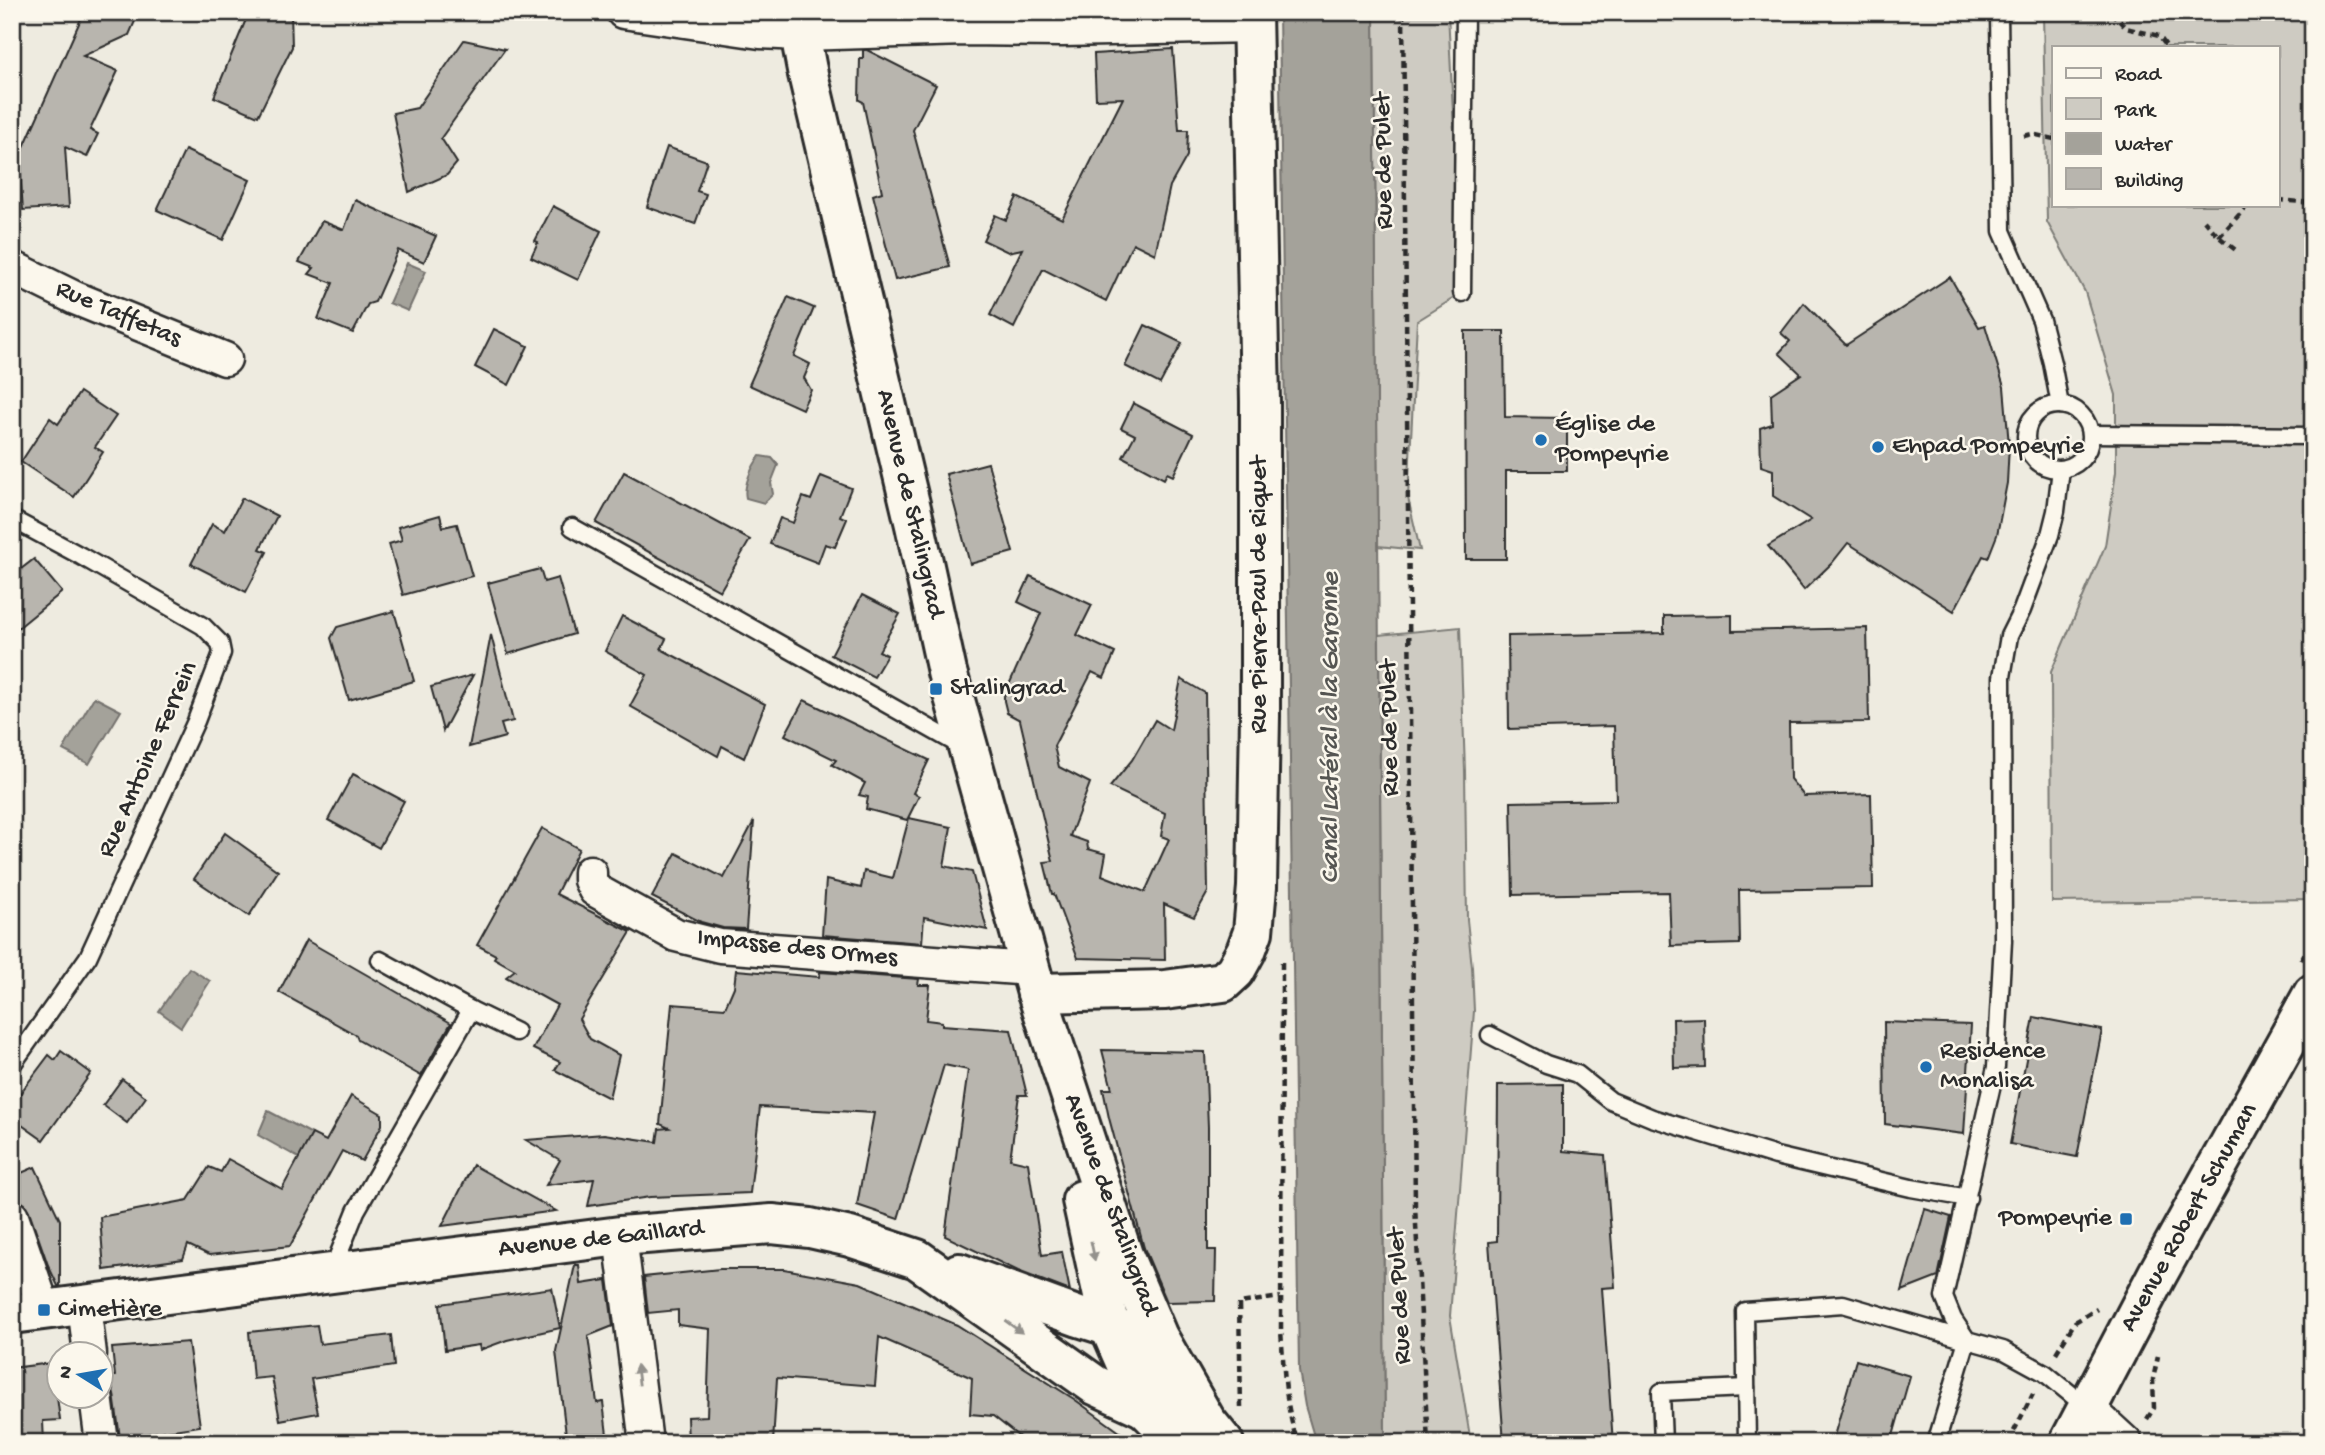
<svg xmlns="http://www.w3.org/2000/svg" width="2325" height="1455" viewBox="0 0 2325 1455" font-family="'Gochi Hand',sans-serif">
<style>
.green{fill:#cecbc2;stroke:#7c7b76;stroke-width:2;fill-rule:evenodd}
.water{fill:#a4a29a;stroke:#74726e;stroke-width:2}
.building{fill:#b8b5ae;stroke:#2b2b2b;stroke-width:2}
.lines{fill:none;stroke-linecap:round;stroke-linejoin:round}
.service-casing{stroke:#2b2b2b;stroke-width:21}
.minor-casing{stroke:#2b2b2b;stroke-width:37}
.tertiary-casing{stroke:#2b2b2b;stroke-width:44}
.secondary-casing{stroke:#2b2b2b;stroke-width:44}
.primary-casing{stroke:#2b2b2b;stroke-width:44}
.path{stroke:#2b2b2b;stroke-width:4.5;stroke-dasharray:7 5;stroke-linecap:butt}
.service{stroke:#fbf7ec;stroke-width:16}
.minor{stroke:#fbf7ec;stroke-width:32}
.tertiary{stroke:#fbf7ec;stroke-width:38}
.secondary{stroke:#fbf7ec;stroke-width:38}
.primary{stroke:#fbf7ec;stroke-width:38}
.oneway{fill:#93918c}
.poi-dot{fill:#1f6fb2;stroke:#fbf7ec;stroke-width:2.5}
.labels{text-anchor:middle;dominant-baseline:central;stroke-width:5;stroke-linejoin:round;paint-order:stroke}
.street-label{font-size:26px;fill:#2b2b2b;stroke:#fbf7ec}
.poi-label{font-size:26px;fill:#2b2b2b;stroke:#fbf7ec;text-anchor:start}
.water-label{font-size:28px;font-style:italic;fill:#555552;stroke:#fbf7ec}
</style>
<rect width="100%" height="100%" fill="#eeebe0"/>
<filter id="ink" filterUnits="userSpaceOnUse"><feTurbulence type="fractalNoise" baseFrequency=".0143" numOctaves="2"/><feDisplacementMap in="SourceGraphic" scale="14" xChannelSelector="R" yChannelSelector="G"/><feConvolveMatrix kernelMatrix="1 2 1 2 8 2 1 2 1" color-interpolation-filters="sRGB"/></filter>
<g filter="url(#ink)">
<!-- green -->
<g class="green">
<path d="M 1374,12 L 1448,12 L 1462,293 L 1417,321 L 1408,498 L 1420,550 L 1378,546 Z"/>
<path d="M 2043,12 L 2313,12 L 2313,899 L 2052,902 L 2051,672 L 2105,546 L 2116,472 L 2116,395 L 2085,292 L 2047,222 ZM 2054,47 L 2278,47 L 2278,205 L 2054,205 Z"/>
<path d="M 1460,627 L 1465,771 L 1467,920 L 1472,967 L 1474,1011 L 1450,1316 L 1471,1443 L 1385,1443 L 1379,635 Z"/>
</g>
<!-- water -->
<g class="water">
<path d="M 1279,12 L 1374,12 L 1385,1443 L 1316,1443 L 1305,1406 L 1299,1370 Z"/>
<path d="M 407,263 L 426,271 L 408,311 L 389,303 Z"/>
<path d="M 760,456 L 772,458 L 778,465 L 771,483 L 773,494 L 764,503 L 746,498 C 743,486 752,466 760,456 Z"/>
<path d="M 94,697 L 121,711 L 89,764 L 63,750 Z"/>
<path d="M 189,968 L 210,981 L 181,1027 L 159,1011 Z"/>
<path d="M 268,1111 L 312,1134 L 299,1158 L 258,1135 Z"/>
</g>
<!-- building -->
<g class="building">
<path d="M 84,12 L 139,12 L 129,35 L 83,56 L 118,71 L 90,130 L 98,134 L 87,157 L 65,147 L 69,207 L 23,210 L 19,158 Z"/>
<path d="M 249,12 L 291,12 L 292,47 L 258,116 L 214,97 Z"/>
<path d="M 464,40 L 505,49 L 441,138 L 457,163 L 447,175 L 409,192 L 393,113 L 417,108 Z"/>
<path d="M 1173,49 L 1179,130 L 1188,130 L 1187,156 L 1170,186 L 1155,254 L 1133,243 L 1106,301 L 1043,269 L 1014,328 L 990,315 L 1022,249 L 1008,252 L 983,240 L 995,215 L 1006,220 L 1017,197 L 1062,219 L 1123,98 L 1096,99 L 1094,54 Z"/>
<path d="M 863,50 L 867,50 L 936,85 L 913,130 L 950,267 L 895,280 L 873,195 L 882,192 L 863,102 L 859,100 L 860,59 L 863,59 Z"/>
<path d="M 667,147 L 707,161 L 697,191 L 706,194 L 695,224 L 647,207 Z"/>
<path d="M 185,150 L 250,180 L 223,240 L 157,210 Z"/>
<path d="M 355,200 L 436,236 L 424,262 L 398,250 L 375,302 L 368,304 L 353,333 L 318,319 L 333,283 L 309,274 L 314,268 L 299,262 L 322,221 L 344,230 Z"/>
<path d="M 553,206 L 601,231 L 578,280 L 531,257 L 538,242 L 535,241 Z"/>
<path d="M 1950,277 L 1979,327 L 1985,325 L 2004,387 L 2009,445 L 2007,483 L 1997,535 L 1988,558 L 1983,556 L 1954,611 L 1848,543 L 1832,563 L 1804,590 L 1768,546 L 1811,520 L 1773,496 L 1773,470 L 1761,466 L 1760,428 L 1772,424 L 1771,394 L 1801,374 L 1779,353 L 1790,341 L 1781,333 L 1804,303 L 1846,345 Z"/>
<path d="M 788,297 L 814,308 L 794,356 L 810,364 L 804,378 L 811,390 L 802,409 L 749,385 Z"/>
<path d="M 1145,325 L 1182,343 L 1160,384 L 1125,366 Z"/>
<path d="M 494,329 L 528,346 L 509,385 L 475,367 Z"/>
<path d="M 1465,331 L 1504,331 L 1505,417 L 1567,418 L 1567,471 L 1506,471 L 1506,559 L 1466,559 Z"/>
<path d="M 80,392 L 116,416 L 95,447 L 103,452 L 74,497 L 21,462 L 50,418 L 58,424 Z"/>
<path d="M 1133,403 L 1193,434 L 1173,476 L 1167,473 L 1164,479 L 1123,457 L 1135,435 L 1121,428 Z"/>
<path d="M 988,463 L 1013,552 L 970,564 L 946,474 Z"/>
<path d="M 624,472 L 750,540 L 720,591 L 596,523 Z"/>
<path d="M 821,476 L 851,488 L 840,516 L 847,519 L 835,547 L 825,544 L 818,563 L 770,544 L 780,518 L 793,523 L 803,497 L 811,500 Z"/>
<path d="M 242,498 L 277,516 L 260,549 L 267,552 L 246,592 L 191,564 L 212,524 L 225,531 Z"/>
<path d="M 440,515 L 443,527 L 457,524 L 472,576 L 403,595 L 389,544 L 402,540 L 398,527 Z"/>
<path d="M 34,559 L 62,592 L 12,633 L 12,576 Z"/>
<path d="M 540,569 L 544,582 L 558,578 L 574,634 L 508,654 L 488,583 Z"/>
<path d="M 1030,576 L 1092,605 L 1077,635 L 1115,653 L 1104,678 L 1092,672 L 1054,746 L 1059,767 L 1090,783 L 1070,836 L 1087,842 L 1088,849 L 1106,854 L 1102,875 L 1145,892 L 1169,839 L 1161,836 L 1165,813 L 1110,787 L 1132,760 L 1155,720 L 1171,730 L 1181,679 L 1205,693 L 1208,892 L 1194,917 L 1164,904 L 1165,960 L 1078,958 L 1054,894 L 1052,894 L 1044,862 L 1053,861 L 1020,720 L 1007,713 L 1004,701 L 1004,696 L 1041,613 L 1018,602 Z"/>
<path d="M 862,595 L 900,614 L 879,651 L 887,655 L 874,677 L 831,655 Z"/>
<path d="M 394,611 L 414,681 L 349,700 L 331,638 L 337,627 Z"/>
<path d="M 1732,615 L 1732,631 L 1867,628 L 1869,722 L 1789,723 L 1790,779 L 1804,796 L 1871,794 L 1873,888 L 1739,890 L 1740,944 L 1671,946 L 1669,892 L 1513,895 L 1511,802 L 1616,800 L 1614,726 L 1509,729 L 1508,636 L 1664,633 L 1664,616 Z"/>
<path d="M 622,616 L 666,639 L 661,649 L 765,704 L 744,758 L 722,746 L 718,756 L 630,706 L 647,675 L 605,651 Z"/>
<path d="M 491,635 L 513,721 L 501,724 L 505,737 L 469,747 Z"/>
<path d="M 473,675 L 443,731 L 431,687 Z"/>
<path d="M 804,700 L 929,760 L 913,793 L 919,796 L 907,820 L 866,809 L 868,797 L 859,795 L 865,783 L 832,765 L 836,760 L 785,735 Z"/>
<path d="M 353,774 L 404,801 L 379,848 L 328,820 Z"/>
<path d="M 909,818 L 951,827 L 944,866 L 972,872 L 987,930 L 924,917 L 922,943 L 822,935 L 826,880 L 861,888 L 864,871 L 893,878 Z"/>
<path d="M 754,821 L 746,929 L 723,928 L 701,922 L 652,897 L 676,853 L 724,878 Z"/>
<path d="M 542,828 L 579,849 L 556,894 L 631,932 L 579,1019 L 590,1039 L 619,1055 L 609,1098 L 555,1070 L 560,1062 L 533,1049 L 557,1005 L 506,977 L 515,970 L 494,958 L 496,955 L 477,945 Z"/>
<path d="M 225,833 L 278,871 L 249,916 L 194,879 Z"/>
<path d="M 306,940 L 451,1023 L 421,1076 L 358,1040 L 356,1035 L 279,992 Z"/>
<path d="M 736,970 L 819,977 L 820,972 L 919,979 L 918,985 L 930,985 L 926,1020 L 942,1022 L 942,1025 L 1011,1030 L 1027,1095 L 1019,1095 L 1010,1159 L 1028,1163 L 1042,1255 L 1062,1252 L 1070,1291 L 1018,1271 L 945,1236 L 968,1070 L 944,1065 L 898,1219 L 857,1205 L 874,1113 L 760,1107 L 750,1193 L 650,1197 L 588,1206 L 594,1179 L 546,1185 L 560,1160 L 526,1140 L 604,1134 L 657,1142 L 659,1129 L 669,1128 L 660,1124 L 672,1004 L 725,1008 L 734,987 Z"/>
<path d="M 2034,1017 L 2102,1030 L 2077,1157 L 2010,1144 Z"/>
<path d="M 1704,1018 L 1705,1067 L 1674,1068 L 1673,1019 Z"/>
<path d="M 1884,1022 L 1971,1025 L 1964,1134 L 1885,1124 Z"/>
<path d="M 1102,1050 L 1205,1052 L 1208,1127 L 1208,1250 L 1216,1250 L 1215,1301 L 1167,1302 L 1144,1248 L 1109,1118 L 1103,1089 L 1112,1089 Z"/>
<path d="M 61,1051 L 91,1073 L 43,1140 L 12,1118 L 12,1104 L 49,1055 L 55,1060 Z"/>
<path d="M 122,1079 L 146,1097 L 127,1123 L 103,1105 Z"/>
<path d="M 1563,1084 L 1563,1151 L 1605,1155 L 1615,1287 L 1602,1288 L 1613,1443 L 1504,1443 L 1489,1242 L 1497,1241 L 1498,1085 Z"/>
<path d="M 351,1096 L 382,1114 L 382,1125 L 362,1161 L 342,1151 L 290,1246 L 209,1255 L 188,1245 L 183,1259 L 104,1270 L 100,1217 L 188,1200 L 209,1167 L 221,1172 L 228,1159 L 282,1189 L 312,1134 L 326,1141 Z"/>
<path d="M 473,1165 L 556,1211 L 442,1226 Z"/>
<path d="M 35,1167 L 60,1220 L 60,1286 L 58,1286 L 48,1265 L 29,1211 L 25,1204 L 19,1200 L 12,1186 L 12,1177 Z"/>
<path d="M 1925,1209 L 1951,1217 L 1938,1277 L 1902,1291 Z"/>
<path d="M 575,1265 L 579,1265 L 581,1284 L 607,1280 L 613,1326 L 588,1336 L 597,1403 L 603,1402 L 608,1443 L 567,1443 L 556,1351 Z"/>
<path d="M 720,1269 L 784,1269 L 860,1283 L 957,1325 L 1074,1399 L 1135,1443 L 1027,1443 L 993,1416 L 970,1414 L 972,1378 L 879,1337 L 875,1386 L 777,1378 L 773,1443 L 688,1443 L 687,1417 L 707,1416 L 710,1329 L 678,1325 L 678,1310 L 648,1313 L 644,1277 Z"/>
<path d="M 552,1288 L 560,1328 L 507,1340 L 480,1350 L 479,1345 L 445,1350 L 440,1304 Z"/>
<path d="M 317,1325 L 320,1344 L 391,1335 L 394,1366 L 311,1379 L 318,1413 L 280,1420 L 272,1377 L 253,1379 L 249,1332 Z"/>
<path d="M 188,1342 L 200,1426 L 120,1438 L 114,1394 L 109,1377 L 115,1376 L 112,1348 Z"/>
<path d="M 1856,1360 L 1910,1376 L 1891,1443 L 1832,1443 Z"/>
<path d="M 60,1362 L 60,1397 L 57,1397 L 60,1420 L 43,1421 L 44,1443 L 12,1443 L 12,1368 Z"/>
</g>
<g class="lines">
<!-- service casing -->
<g class="service-casing">
<g id="service">
<path d="M 1999,12 L 2002,231 L 2041,320 L 2052,363 L 2060,405"/>
<path d="M 1462,293 L 1465,12"/>
<circle cx="2058" cy="437" r="32"/>
<path d="M 2090,434 L 2313,436"/>
<path d="M 2061,469 L 2056,511 L 2050,535 L 2022,610 L 2009,636 L 2002,677 L 2003,941 L 1996,1067 L 1944,1297 L 1953,1319 L 1967,1340 L 2003,1350 L 2045,1373 L 2088,1408"/>
<path d="M 12,519 L 81,556 L 203,626 L 220,643 L 222,653 L 196,721 L 88,957 L 12,1065"/>
<path d="M 572,527 L 963,747"/>
<path d="M 380,960 L 471,1010 L 516,1032"/>
<path d="M 1490,1035 L 1546,1064 L 1577,1074 L 1611,1101 L 1652,1118 L 1776,1156 L 1911,1188 L 1968,1198"/>
<path d="M 332,1271 L 356,1211 L 471,1010"/>
<path d="M 1663,1443 L 1661,1392 L 1746,1388"/>
<path d="M 1747,1443 L 1745,1311 L 1843,1304 L 1967,1340 L 1936,1443"/>
</g>
</g>
<!-- minor casing -->
<g class="minor-casing">
<g id="minor">
<path d="M 623,12 L 760,32 L 800,34 L 966,29 L 1062,30 L 1252,26"/>
<path d="M 12,267 L 75,298 L 225,359"/>
<path d="M 590,872 L 590,880 L 595,890 L 676,935 L 720,946 L 1030,969"/>
<path d="M 12,1217 L 44,1310"/>
<path d="M 620,1236 L 646,1443"/>
<path d="M 84,1305 L 90,1354"/>
<path d="M 96,1396 L 102,1443"/>
<path d="M 2088,1408 L 2126,1443"/>
</g>
</g>
<!-- tertiary casing -->
<g class="tertiary-casing">
<g id="tertiary">
<path d="M 1037,993 L 1165,990 L 1223,982 L 1235,971 L 1246,951 L 1253,932 L 1257,887 L 1260,716 L 1260,401 L 1252,12"/>
<path d="M 959,1273 L 1079,1317 L 1133,1334 L 1140,1345 L 1164,1396 L 1198,1417"/>
<path d="M 12,1314 L 620,1236 L 772,1224 L 810,1228 L 850,1237 L 917,1259 L 1095,1385 L 1145,1408"/>
</g>
</g>
<!-- secondary casing -->
<g class="secondary-casing">
<g id="secondary">
<path d="M 796,12 L 807,70 L 915,525 L 947,672 L 1037,993 L 1123,1255 L 1158,1337 L 1206,1421 L 1224,1443"/>
<path d="M 1082,1200 L 1110,1328 L 1145,1408 L 1169,1432 L 1184,1443"/>
</g>
</g>
<!-- primary casing -->
<g class="primary-casing">
<path id="primary" d="M 2069,1443 L 2157,1275 L 2313,994"/>
</g>
<!-- path -->
<g class="path">
<path d="M 1403,12 L 1415,1206 L 1428,1443"/>
<path d="M 2111,12 L 2126,28 L 2159,36 L 2167,47"/>
<path d="M 2024,136 L 2032,134 L 2054,139"/>
<path d="M 2278,200 L 2313,203"/>
<path d="M 2204,220 L 2219,237 L 2237,251"/>
<path d="M 2219,237 L 2248,205"/>
<path d="M 2301,960 L 2313,939"/>
<path d="M 1282,962 L 1281,1331 C 1284,1369 1285,1407 1298,1443"/>
<path d="M 2056,1353 L 2075,1322 L 2097,1309"/>
<path d="M 1241,1407 L 1239,1303 L 1280,1297"/>
<path d="M 2147,1419 L 2154,1408 L 2153,1379 L 2158,1356"/>
<path d="M 2013,1443 L 2013,1433 L 2033,1394"/>
</g>
<!-- service -->
<use href="#service" class="service"/>
<!-- minor -->
<use href="#minor" class="minor"/>
<!-- tertiary -->
<use href="#tertiary" class="tertiary"/>
<!-- secondary -->
<use href="#secondary" class="secondary"/>
<!-- primary -->
<use href="#primary" class="primary"/>
</g>
<!-- one-way arrows -->
<defs><path id="oneway-solid" d="M-6-.8H1V-3.2L6.5 0L1 3.2V.8H-6Z" transform="scale(1.75)"/></defs>
<g class="oneway">
<use href="#oneway-solid" transform="translate(1093 1251) rotate(78)"/>
<use href="#oneway-solid" transform="translate(1014 1327) rotate(36)"/>
<use href="#oneway-solid" transform="translate(638 1375) rotate(-97)"/>
</g>
</g>
<!-- markers -->
<g class="poi-dot">
<circle cx="1541" cy="440" r="7"/>
<circle cx="1878" cy="447" r="7"/>
<rect x="929" y="682" width="14" height="14" rx="3.5"/>
<circle cx="1926" cy="1067" r="7"/>
<rect x="2119" y="1212" width="14" height="14" rx="3.5"/>
<rect x="37" y="1303" width="14" height="14" rx="3.5"/>
</g>
<g class="labels">
<!-- street labels -->
<g class="street-label">
<text transform="translate(1385 161) rotate(-91)">Rue de Pulet</text>
<text transform="translate(118 315) rotate(23)">Rue Taffetas</text>
<text transform="translate(909 504) rotate(77)">Avenue de Stalingrad</text>
<text transform="translate(1260 595) rotate(-90)">Rue Pierre-Paul de Riquet</text>
<text transform="translate(1391 728) rotate(-91)">Rue de Pulet</text>
<text transform="translate(149 760) rotate(-66)">Rue Antoine Ferrein</text>
<text transform="translate(797 949) rotate(6)">Impasse des Ormes</text>
<text transform="translate(1110 1205) rotate(70)">Avenue de Stalingrad</text>
<text transform="translate(2190 1218) rotate(-61)">Avenue Robert Schuman</text>
<text transform="translate(601 1240) rotate(-6)">Avenue de Gaillard</text>
<text transform="translate(1401 1296) rotate(-93)">Rue de Pulet</text>
</g>
<!-- poi labels -->
<g class="poi-label">
<text x="1555" y="425">Église de<tspan x="1555" dy="30">Pompeyrie</tspan></text>
<text x="1892" y="447">Ehpad Pompeyrie</text>
<text x="950" y="689">Stalingrad</text>
<text x="1940" y="1052">Residence<tspan x="1940" dy="30">Monalisa</tspan></text>
<text x="2112" y="1219" text-anchor="end">Pompeyrie</text>
<text x="58" y="1310">Cimetière</text>
</g>
<!-- water labels -->
<g class="water-label">
<text transform="translate(1331 728) rotate(-90)">Canal Latéral à la Garonne</text>
</g>
</g>
<!-- margin -->
<rect width="2325" height="1455" fill="none" stroke="#fbf7ec" stroke-width="42"/>
<rect x="21" y="21" width="2283" height="1413" fill="none" stroke="#2b2b2b" stroke-width="2.5" filter="url(#ink)"/>
<!-- legend -->
<rect x="2052" y="46" width="228" height="161" fill="#fbf7ec" stroke="#a8a59f" stroke-width="2"/>
<rect x="2066" y="68" width="35" height="10" fill="#fbf7ec" stroke="#a8a59f" stroke-width="2"/>
<text x="2115" y="80" font-size="21" fill="#2b2b2b">Road</text>
<rect x="2066" y="98" width="35" height="21" fill="#cecbc2" stroke="#a8a59f" stroke-width="2"/>
<text x="2115" y="116" font-size="21" fill="#2b2b2b">Park</text>
<rect x="2066" y="133" width="35" height="21" fill="#a4a29a" stroke="#a8a59f" stroke-width="2"/>
<text x="2115" y="150" font-size="21" fill="#2b2b2b">Water</text>
<rect x="2066" y="168" width="35" height="21" fill="#b8b5ae" stroke="#a8a59f" stroke-width="2"/>
<text x="2115" y="186" font-size="21" fill="#2b2b2b">Building</text>
<!-- north arrow -->
<g transform="translate(80 1375) rotate(281)"><circle r="33" fill="#fbf7ec" stroke="#a8a59f" stroke-width="2"/>
<path d="M0-5L12 26L0 18L-12 26Z" fill="#1f6fb2"/>
<text y="-10" font-size="19" font-weight="bold" text-anchor="middle" fill="#2b2b2b">N</text>
</g>
</svg>
